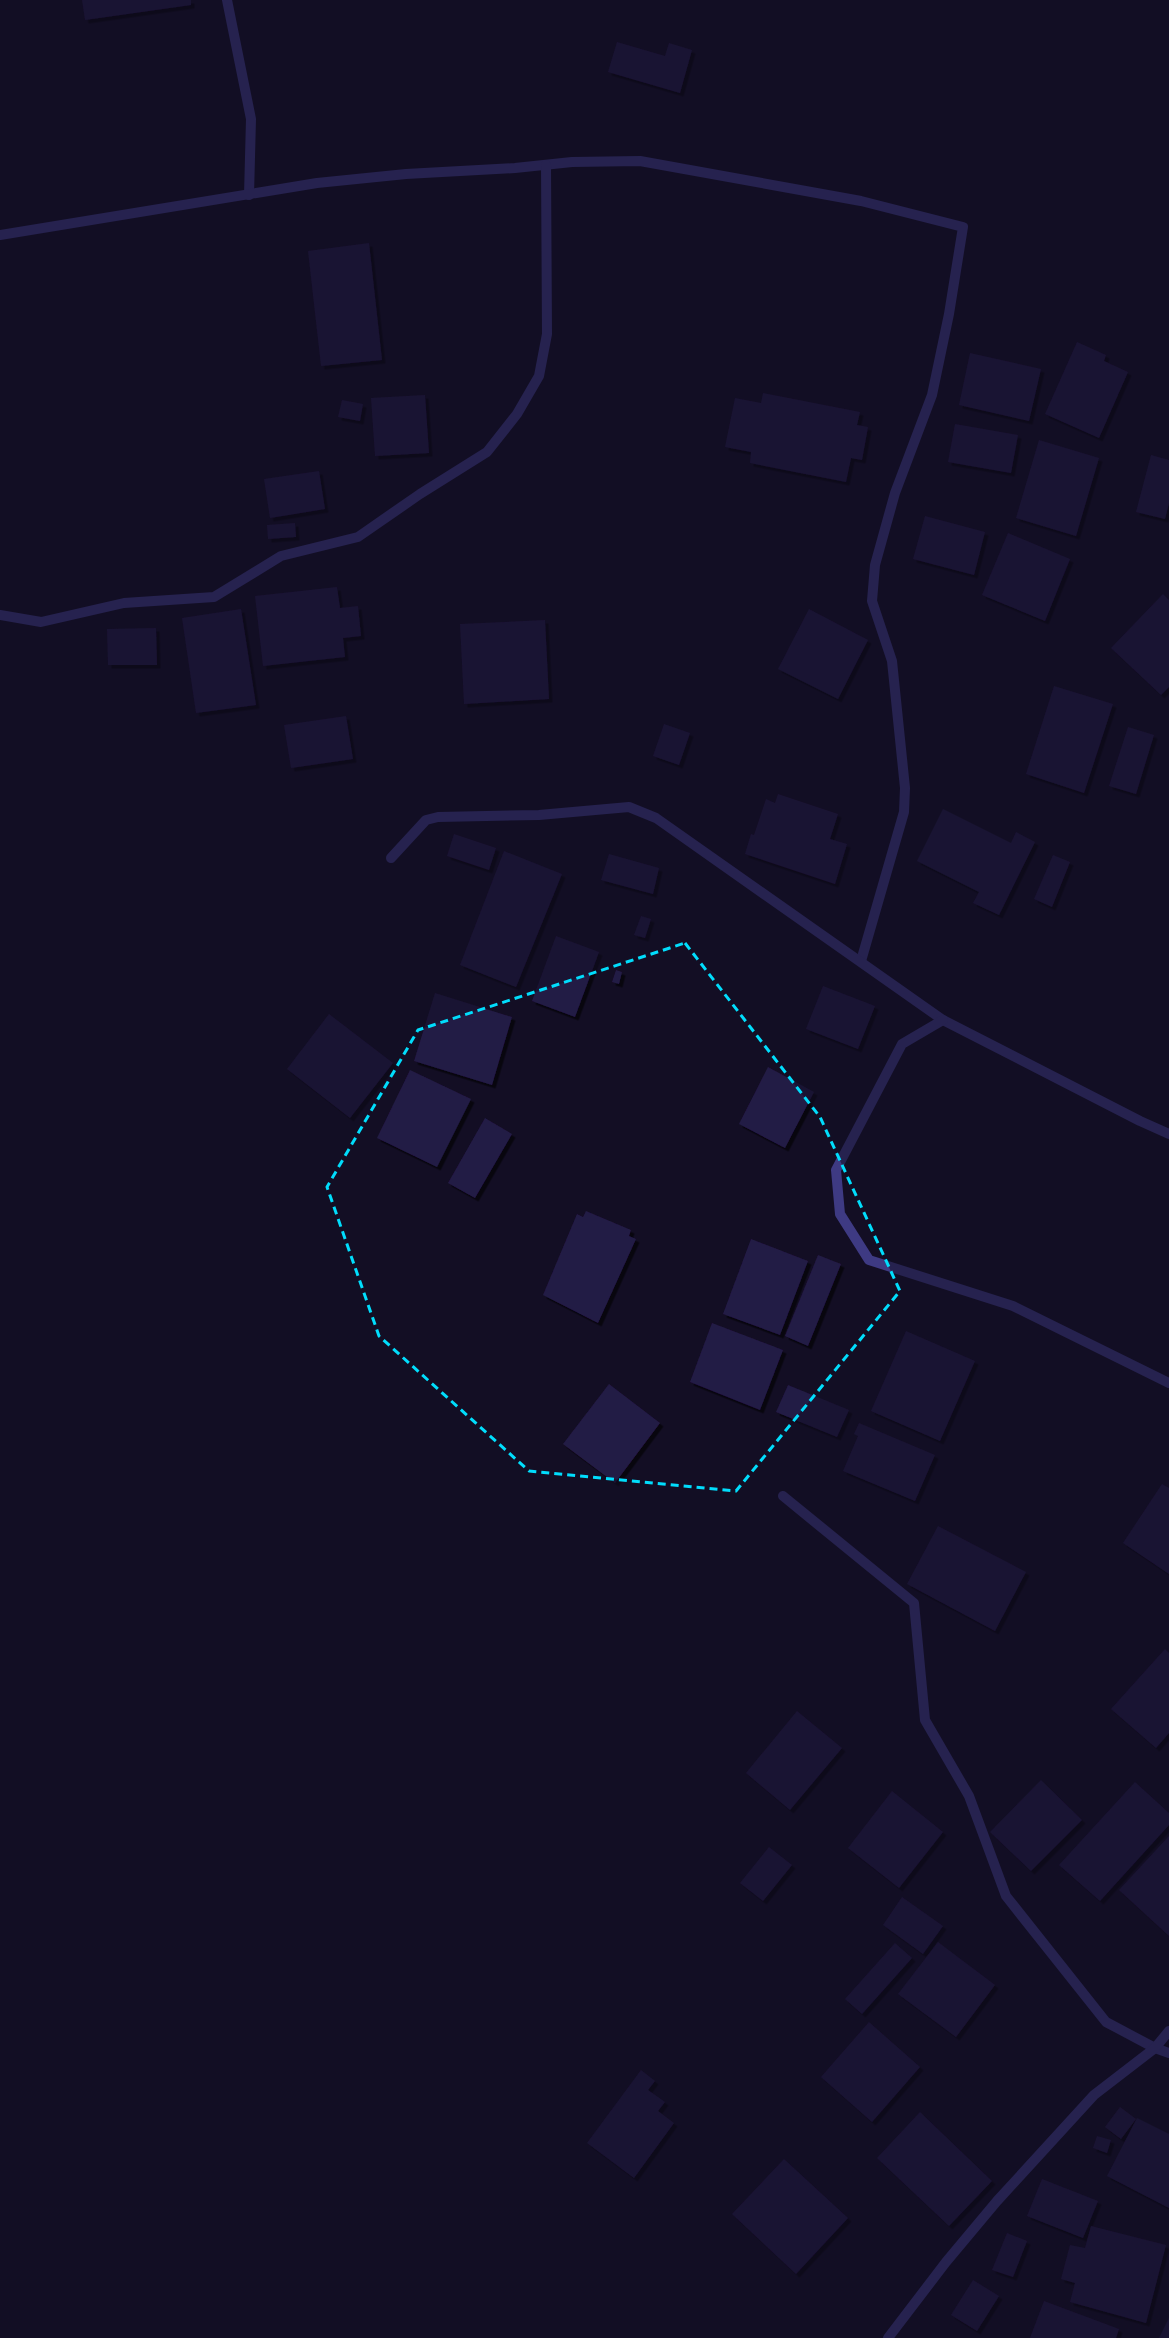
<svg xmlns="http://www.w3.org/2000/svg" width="1169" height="2338" viewBox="0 0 1169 2338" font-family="Inter,sans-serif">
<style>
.building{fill:#241a45;filter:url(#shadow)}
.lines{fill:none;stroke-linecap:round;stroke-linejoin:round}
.minor{stroke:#3e3a83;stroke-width:10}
.marked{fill:none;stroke:#01ddfc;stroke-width:3;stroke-dasharray:8 5;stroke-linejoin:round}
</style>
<defs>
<filter id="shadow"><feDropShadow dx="3.5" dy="3.5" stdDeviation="0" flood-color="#0009"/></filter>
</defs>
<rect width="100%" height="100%" fill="#130e24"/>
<!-- building -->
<g class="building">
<path d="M 82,0 L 191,0 L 191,5 L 85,20 Z"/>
<path d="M 617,42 L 665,56 L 669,43 L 692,50 L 680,93 L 608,72 Z"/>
<path d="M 369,243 L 382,360 L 321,366 L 308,251 Z"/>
<path d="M 1077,342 L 1106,355 L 1104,361 L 1128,372 L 1099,438 L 1045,414 Z"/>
<path d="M 970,353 L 1041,369 L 1029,421 L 959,405 Z"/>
<path d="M 763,393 L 860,412 L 857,425 L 868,427 L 862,460 L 851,458 L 846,482 L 750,463 L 751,452 L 725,447 L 735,398 L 761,403 Z"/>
<path d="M 425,395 L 429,453 L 375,456 L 371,398 Z"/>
<path d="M 342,400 L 363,404 L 360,421 L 338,417 Z"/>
<path d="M 955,424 L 1018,435 L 1011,473 L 948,462 Z"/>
<path d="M 1039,440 L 1099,458 L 1076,536 L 1016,518 Z"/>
<path d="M 1151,455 L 1169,460 L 1169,503 L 1165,519 L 1136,512 Z"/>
<path d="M 319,471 L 325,509 L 270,518 L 264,479 Z"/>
<path d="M 925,516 L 985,532 L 974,575 L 913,559 Z"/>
<path d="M 295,523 L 296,537 L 268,539 L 267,525 Z"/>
<path d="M 1008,533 L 1070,559 L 1045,621 L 982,595 Z"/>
<path d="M 337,587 L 340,608 L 358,606 L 361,636 L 343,638 L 345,657 L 263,666 L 255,596 Z"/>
<path d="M 1163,594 L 1169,600 L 1169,687 L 1161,695 L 1111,648 Z"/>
<path d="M 241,609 L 256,705 L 196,713 L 182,618 Z"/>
<path d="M 809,609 L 868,640 L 838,699 L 778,669 Z"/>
<path d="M 545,620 L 549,699 L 464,704 L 460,624 Z"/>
<path d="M 156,628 L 157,665 L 108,665 L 107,629 Z"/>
<path d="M 1054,686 L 1113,704 L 1084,793 L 1026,774 Z"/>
<path d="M 346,716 L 353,759 L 291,768 L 284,725 Z"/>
<path d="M 664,724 L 690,733 L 679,765 L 653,756 Z"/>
<path d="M 1128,727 L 1154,735 L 1136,794 L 1109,786 Z"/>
<path d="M 778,794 L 838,814 L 830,839 L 847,844 L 835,884 L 745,854 L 751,834 L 754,835 L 766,799 L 775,803 Z"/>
<path d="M 943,809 L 1011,843 L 1016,832 L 1035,842 L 999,915 L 973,903 L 979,892 L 917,861 Z"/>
<path d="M 454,834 L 496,848 L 489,870 L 447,856 Z"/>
<path d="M 504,851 L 562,874 L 516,987 L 460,965 Z"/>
<path d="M 609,854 L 659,868 L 653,894 L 601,880 Z"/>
<path d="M 1053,855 L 1070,862 L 1052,907 L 1034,899 Z"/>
<path d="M 641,916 L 651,919 L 645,938 L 634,935 Z"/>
<path d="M 556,936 L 599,952 L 575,1017 L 532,1001 Z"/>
<path d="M 616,970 L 622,972 L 619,984 L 612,982 Z"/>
<path d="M 823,986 L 875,1006 L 858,1049 L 806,1029 Z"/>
<path d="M 435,993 L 512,1017 L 492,1085 L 414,1061 Z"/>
<path d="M 329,1014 L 393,1063 L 350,1118 L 287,1069 Z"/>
<path d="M 768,1067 L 814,1092 L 785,1148 L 739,1124 Z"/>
<path d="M 410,1070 L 471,1099 L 437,1167 L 377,1138 Z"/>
<path d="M 485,1118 L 512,1134 L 475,1198 L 448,1183 Z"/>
<path d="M 586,1211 L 631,1230 L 629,1236 L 636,1239 L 598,1323 L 543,1295 L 577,1214 L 583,1217 Z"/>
<path d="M 751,1239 L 808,1261 L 780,1335 L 723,1314 Z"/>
<path d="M 818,1255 L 841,1264 L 808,1346 L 785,1336 Z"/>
<path d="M 712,1323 L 783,1350 L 760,1410 L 690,1382 Z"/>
<path d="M 906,1331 L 975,1361 L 940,1441 L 871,1411 Z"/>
<path d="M 609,1384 L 660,1423 L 615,1483 L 563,1444 Z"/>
<path d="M 788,1385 L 849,1410 L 837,1437 L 776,1412 Z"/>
<path d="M 859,1423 L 935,1455 L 915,1501 L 843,1471 L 858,1436 L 854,1434 Z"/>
<path d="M 1162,1484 L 1169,1488 L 1169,1574 L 1123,1543 Z"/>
<path d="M 938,1526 L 1026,1572 L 995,1631 L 907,1584 Z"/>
<path d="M 1165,1649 L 1169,1653 L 1169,1733 L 1156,1748 L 1111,1709 Z"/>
<path d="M 797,1711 L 842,1748 L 790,1810 L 746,1773 Z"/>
<path d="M 1041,1780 L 1082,1820 L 1031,1871 L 990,1832 Z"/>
<path d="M 1135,1782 L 1169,1813 L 1169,1825 L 1100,1901 L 1059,1865 Z"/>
<path d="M 892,1791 L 943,1832 L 899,1888 L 848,1848 Z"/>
<path d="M 1169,1836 L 1169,1936 L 1119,1890 Z"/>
<path d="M 769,1847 L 792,1865 L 763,1901 L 740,1883 Z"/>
<path d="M 902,1897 L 943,1926 L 923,1954 L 883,1925 Z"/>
<path d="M 938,1942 L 995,1985 L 956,2037 L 898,1994 Z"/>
<path d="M 895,1943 L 912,1958 L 862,2014 L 845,1999 Z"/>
<path d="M 869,2022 L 920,2067 L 872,2122 L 821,2077 Z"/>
<path d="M 641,2070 L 655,2081 L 648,2090 L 665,2102 L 658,2111 L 674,2123 L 634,2178 L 587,2143 Z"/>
<path d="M 1120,2107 L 1136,2119 L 1121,2139 L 1105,2127 Z"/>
<path d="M 920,2112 L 992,2181 L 949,2226 L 877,2158 Z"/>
<path d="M 1137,2118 L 1169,2134 L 1169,2208 L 1107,2176 Z"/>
<path d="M 1097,2136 L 1111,2140 L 1107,2153 L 1093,2148 Z"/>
<path d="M 784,2159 L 848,2218 L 796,2274 L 732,2214 Z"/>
<path d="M 1042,2179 L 1098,2201 L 1083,2238 L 1027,2216 Z"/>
<path d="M 1091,2226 L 1166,2245 L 1146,2323 L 1070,2302 L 1075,2283 L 1061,2279 L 1070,2245 L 1085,2248 Z"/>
<path d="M 1007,2233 L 1027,2241 L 1013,2277 L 992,2270 Z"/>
<path d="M 973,2280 L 999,2296 L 977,2331 L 951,2315 Z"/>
<path d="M 1044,2301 L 1119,2329 L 1116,2338 L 1030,2338 Z"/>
<path d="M 1169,2318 L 1169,2338 L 1159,2338 Z"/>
</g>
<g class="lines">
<!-- minor -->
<g class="minor">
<path d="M 227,0 L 251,119 L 249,195"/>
<path d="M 0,235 L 317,183 L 406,174 L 515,168 L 572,162 L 640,161 L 861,201 L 963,227 L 949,314 L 932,395 L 895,493 L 875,565 L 872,601 L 892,661 L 905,788 L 904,812 L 861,961"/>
<path d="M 0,615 L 41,622 L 124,603 L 214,597 L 281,556 L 358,537 L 420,494 L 487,452 L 517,414 L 539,376 L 547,334 L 546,165"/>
<path d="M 391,858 L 426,820 L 438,817 L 539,815 L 629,807 L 656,818 L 943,1020 L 1140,1121 L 1169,1134"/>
<path d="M 943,1020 L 902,1044 L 836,1170 L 840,1214 L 869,1260 L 1013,1306 L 1169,1383"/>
<path d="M 783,1496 L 914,1603 L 925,1720 L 969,1796 L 1006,1896 L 1106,2022 L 1155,2048 L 1169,2053"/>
<path d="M 888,2338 L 946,2262 L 997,2201 L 1094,2095 L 1155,2048 L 1169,2031"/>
</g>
</g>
<!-- marked area -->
<path d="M0 0H1169V2338H0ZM 685,943 L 820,1117 L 900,1291 L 736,1491 L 529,1471 L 379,1336 L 327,1187 L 418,1030 Z" fill="#130e24" fill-opacity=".55" fill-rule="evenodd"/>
<path class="marked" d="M 685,943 L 820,1117 L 900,1291 L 736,1491 L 529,1471 L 379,1336 L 327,1187 L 418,1030 Z"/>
</svg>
